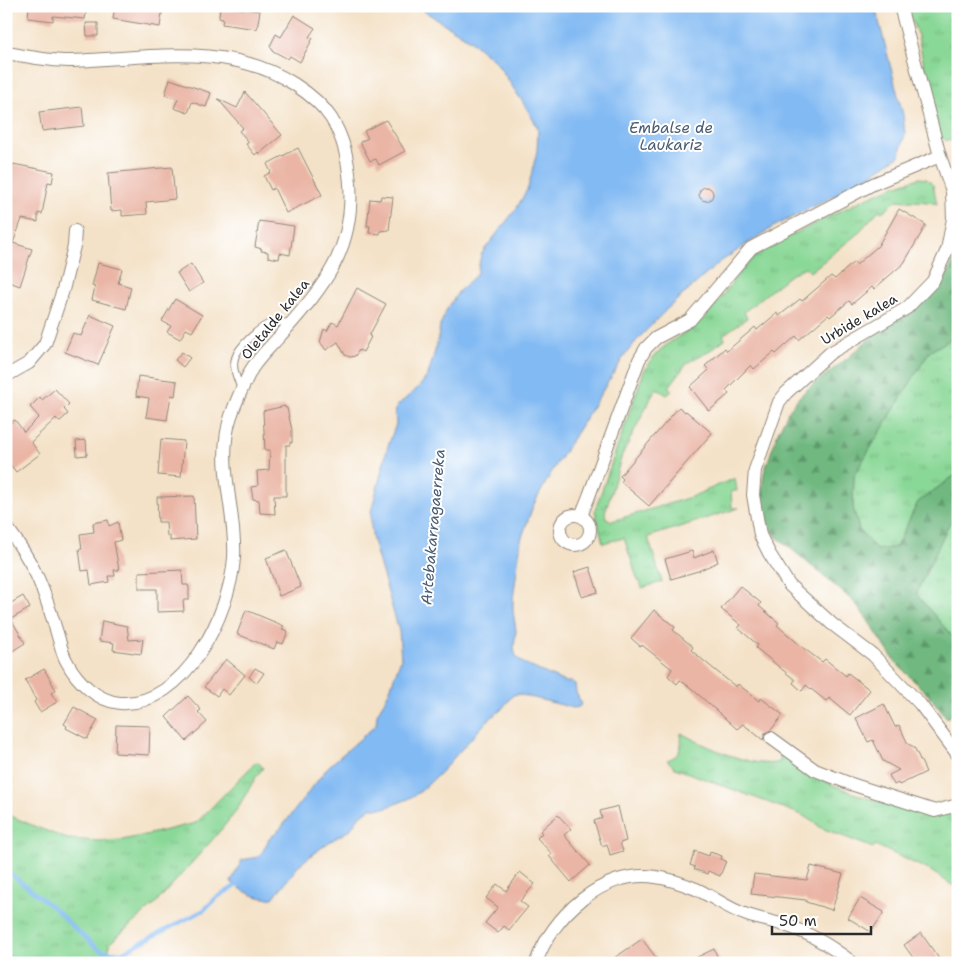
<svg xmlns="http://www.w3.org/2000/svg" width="964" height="969" viewBox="0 0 964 969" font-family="'Shantell Sans',sans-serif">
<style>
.grass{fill:url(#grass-tufts);stroke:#5a8261}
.forest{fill:url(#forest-firs);stroke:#4d7256}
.water{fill:#82baf3;stroke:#56728f}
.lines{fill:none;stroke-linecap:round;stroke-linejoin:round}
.stream{stroke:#82baf3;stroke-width:4}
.building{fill:#eab5a5}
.lane-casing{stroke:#90867a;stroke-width:8}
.street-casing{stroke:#90867a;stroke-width:14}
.lane{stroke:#fff;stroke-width:6}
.street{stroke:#fff;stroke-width:12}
.labels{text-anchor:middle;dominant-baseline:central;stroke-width:4;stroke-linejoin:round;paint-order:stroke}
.street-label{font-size:14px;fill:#2b2b2b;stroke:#fff}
.water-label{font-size:15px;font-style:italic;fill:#495d71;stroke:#fff}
</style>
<defs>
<pattern id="grass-tufts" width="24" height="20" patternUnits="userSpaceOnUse" patternTransform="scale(1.25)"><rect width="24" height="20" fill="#8ad897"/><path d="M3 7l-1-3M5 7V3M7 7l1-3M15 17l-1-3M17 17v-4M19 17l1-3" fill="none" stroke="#77ba82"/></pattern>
<pattern id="forest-firs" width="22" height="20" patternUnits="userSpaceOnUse" patternTransform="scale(1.25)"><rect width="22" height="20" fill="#6fb880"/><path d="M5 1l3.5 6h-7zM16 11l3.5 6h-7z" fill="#5b9669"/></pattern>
</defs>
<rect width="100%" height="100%" fill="#fff"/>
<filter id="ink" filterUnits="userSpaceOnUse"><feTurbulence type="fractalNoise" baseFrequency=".02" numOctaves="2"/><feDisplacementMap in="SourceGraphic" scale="10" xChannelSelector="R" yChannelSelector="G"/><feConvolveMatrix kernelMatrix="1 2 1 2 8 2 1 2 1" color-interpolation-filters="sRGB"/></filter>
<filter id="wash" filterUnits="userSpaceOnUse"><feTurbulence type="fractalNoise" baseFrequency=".0096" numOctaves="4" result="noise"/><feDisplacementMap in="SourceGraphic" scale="20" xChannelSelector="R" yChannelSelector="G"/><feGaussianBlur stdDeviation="1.12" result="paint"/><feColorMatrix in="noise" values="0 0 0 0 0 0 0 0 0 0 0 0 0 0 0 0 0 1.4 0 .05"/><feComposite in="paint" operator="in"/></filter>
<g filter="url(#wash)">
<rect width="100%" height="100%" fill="#f4e2c8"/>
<!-- grass -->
<g class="grass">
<path d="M 906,6 L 958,6 L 958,143 L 955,141 L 945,140 L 941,137 L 931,99 L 918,36 Z"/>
<path d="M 920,178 L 927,179 L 933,185 L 937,204 C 924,200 911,202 897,200 L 882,212 L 879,210 L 856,235 L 810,272 L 805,267 L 790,275 L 744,312 L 747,318 L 723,335 L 725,339 L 712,349 L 687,363 L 669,387 L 672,391 L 667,395 L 656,388 L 622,455 L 605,513 L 606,518 L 612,521 L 691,497 L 735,478 L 737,491 L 731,491 L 732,508 L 739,508 L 648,537 L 662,582 L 642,588 L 640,581 L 638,581 L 624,538 L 603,543 L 595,510 L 644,371 C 661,341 678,341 701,321 C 720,304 731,280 749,262 C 769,244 795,234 818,222 C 851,206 884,187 920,178 Z"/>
<path d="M 958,335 L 958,473 L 918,502 L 896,547 L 877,550 L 859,530 L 853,507 L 854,475 L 929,352 Z"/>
<path d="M 958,513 L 958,643 L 916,594 L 948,526 Z"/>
<path d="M 681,733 C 703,745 755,770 780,762 L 780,752 C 815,782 870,802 915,810 C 929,812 944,810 958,811 L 958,889 L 931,871 L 875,845 L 873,848 L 819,827 L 818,825 L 802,815 L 675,768 L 667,760 C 681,756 682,746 681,733 Z"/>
<path d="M 257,761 L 263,768 L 256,777 L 234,814 L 214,838 L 154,905 L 111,942 L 108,952 L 111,963 L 6,963 L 6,814 L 34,826 L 67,839 L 100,841 L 122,840 L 141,836 L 196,823 Z"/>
</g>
<!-- forest -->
<path class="forest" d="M 958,221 L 958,335 L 929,352 L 854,475 L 853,507 L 859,530 L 877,550 L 896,547 L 918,502 L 958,473 L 958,513 L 948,526 L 916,594 L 958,643 L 958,723 L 953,714 L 947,718 L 931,698 L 896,663 L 867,619 L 853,601 L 776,536 L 763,517 L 760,501 L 764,473 L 778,432 L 789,410 L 799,397 L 811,386 L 848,358 L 878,331 L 943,280 C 957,262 956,242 958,221 Z"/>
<!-- water -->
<path class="water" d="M 416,6 L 875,6 L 903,115 L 905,134 L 899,156 L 852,187 L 773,227 L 720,262 L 667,309 L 637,340 L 625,355 L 551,473 L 533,506 L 521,540 L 513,599 L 513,611 L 516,631 L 514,646 L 515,654 L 520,661 L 531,667 L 565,682 L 572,682 L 575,684 L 576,693 L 582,704 L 579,707 L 574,708 L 518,694 L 513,695 L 501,710 L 487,721 L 440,773 L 421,791 L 408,799 L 385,808 L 371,808 L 358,818 L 350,830 L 329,842 L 300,864 L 273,898 C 257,900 243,891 231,882 L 242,860 L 258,857 L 263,851 L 269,839 L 281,828 L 328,767 L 376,725 L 377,714 L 388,694 L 401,659 L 399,631 L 373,541 L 371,526 L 371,512 L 388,446 L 396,424 L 395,413 L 397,406 L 419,387 L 428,375 L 437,344 L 440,326 L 447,309 L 459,291 L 477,274 L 481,255 L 485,249 L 516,209 L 528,188 L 537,151 L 538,128 L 524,104 L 496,62 L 470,40 Z"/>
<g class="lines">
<!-- stream -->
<path class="stream" d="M 6,870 L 57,911 L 74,928 L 97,948 L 103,951 L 121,953 L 204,910 L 216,898 L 240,883"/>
</g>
<g id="blocks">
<!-- building -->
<g class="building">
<path d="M 29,6 L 87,6 L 85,19 L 53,16 L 53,21 L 28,18 Z"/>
<path d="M 115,6 L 163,6 L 160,27 L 113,19 Z"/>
<path d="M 220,6 L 260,11 L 257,29 L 222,24 L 223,19 L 219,18 Z"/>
<path d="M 294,15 L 315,28 L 309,37 L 313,38 L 300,62 L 290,56 L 288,59 L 273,51 L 270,46 L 276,34 L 281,37 Z"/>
<path d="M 86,23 L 98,23 L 98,36 L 87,36 Z"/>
<path d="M 170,79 L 211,93 L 206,107 L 192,102 L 188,113 L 174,108 L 178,99 L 165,95 Z"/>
<path d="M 245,92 L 282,135 L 259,154 L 258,152 L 255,155 L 246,144 L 249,142 L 239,131 L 243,128 L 218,99 L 237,108 Z"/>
<path d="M 82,107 L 84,126 L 42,131 L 39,112 Z"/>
<path d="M 386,120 L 405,151 L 379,165 L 376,159 L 370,161 L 360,142 L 368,138 L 364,131 Z"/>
<path d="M 298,148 L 322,195 L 286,213 L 274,188 L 271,190 L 264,176 L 271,172 L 267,164 Z"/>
<path d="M 13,164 L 54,172 L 52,183 L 48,182 L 42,214 L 38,213 L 38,222 L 22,219 L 13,243 L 32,249 L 20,286 L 6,281 L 6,199 Z"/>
<path d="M 172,167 L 175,199 L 146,202 L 147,214 L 122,216 L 122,210 L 111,211 L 108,173 Z"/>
<circle cx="706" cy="194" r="7"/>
<path d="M 381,196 L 393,197 L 389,230 L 380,231 L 380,234 L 369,233 L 370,226 L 367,226 L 370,199 L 380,200 Z"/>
<path d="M 899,209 L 926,225 L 904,263 L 874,289 L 872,287 L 852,304 L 849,301 L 830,317 L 828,315 L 799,340 L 796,336 L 776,354 L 774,352 L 754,369 L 751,365 L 726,390 L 729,394 L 709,411 L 690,387 L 709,370 L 705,366 L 725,348 L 727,351 L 755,327 L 757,330 L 777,313 L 779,316 L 800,299 L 802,301 L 831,276 L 835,279 L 854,262 L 856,265 L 878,246 Z"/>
<path d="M 259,221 L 294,226 L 290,255 L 280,253 L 279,259 L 268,257 L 268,252 L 261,251 L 262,249 L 255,247 Z"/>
<path d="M 98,263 L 122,269 L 118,283 L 131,287 L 126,309 L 92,300 L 95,287 L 92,286 Z"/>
<path d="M 191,264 L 203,283 L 189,292 L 177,273 Z"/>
<path d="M 357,288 L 386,304 L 369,336 L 371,337 L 363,352 L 359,350 L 355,356 L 350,357 L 345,355 L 338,342 L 326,350 L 320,342 L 324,329 L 327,331 L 332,322 L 338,325 Z"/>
<path d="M 175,299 L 202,315 L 192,332 L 186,329 L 180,339 L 167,332 L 171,326 L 162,321 Z"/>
<path d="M 90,315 L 115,326 L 98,365 L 65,352 L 73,333 L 81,336 Z"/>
<path d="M 182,352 L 190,358 L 183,367 L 175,360 Z"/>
<path d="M 138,376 L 177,381 L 175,396 L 171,395 L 167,420 L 146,417 L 149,398 L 136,396 Z"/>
<path d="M 55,389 L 69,404 L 64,409 L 68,414 L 59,422 L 56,418 L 31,442 L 40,454 L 16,472 L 6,459 L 6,426 L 15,420 L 24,432 L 39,417 L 30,407 L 40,397 L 42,400 Z"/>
<path d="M 285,406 L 285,408 L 287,408 L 292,430 L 292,443 L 290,442 L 290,445 L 286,445 L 286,496 L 274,496 L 275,514 L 260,513 L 259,500 L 253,499 L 251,487 L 258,486 L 257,471 L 269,470 L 270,450 L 265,450 L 263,411 Z"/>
<path d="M 679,407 L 685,412 L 686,411 L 712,433 L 649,506 L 621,482 L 623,479 L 620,476 Z"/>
<path d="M 161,439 L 184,441 L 181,477 L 158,475 Z"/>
<path d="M 86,440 L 87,455 L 77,456 L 76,441 Z"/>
<path d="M 194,496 L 196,539 L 170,541 L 170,536 L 167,536 L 166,522 L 158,522 L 157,497 Z"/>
<path d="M 108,520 L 109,526 L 118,522 L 121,540 L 114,542 L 119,570 L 114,570 L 115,576 L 108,576 L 109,582 L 91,585 L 89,570 L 82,571 L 79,549 L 82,549 L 80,534 L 94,532 L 93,523 Z"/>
<path d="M 286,550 L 301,587 L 279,596 L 266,558 Z"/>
<path d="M 714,550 L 718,562 L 698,571 L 671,579 L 665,559 L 692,551 L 694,558 Z"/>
<path d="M 590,567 L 598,592 L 582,597 L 574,572 Z"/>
<path d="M 182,570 L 183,585 L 188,585 L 189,588 L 189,600 L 183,600 L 184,611 L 157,612 L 157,589 L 139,589 L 139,572 Z"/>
<path d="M 740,586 L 761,603 L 759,606 L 779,623 L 777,625 L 802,647 L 822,662 L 825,659 L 846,676 L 848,673 L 870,690 L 850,715 L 829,698 L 826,701 L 806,685 L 802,691 L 793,683 L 795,680 L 756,648 L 758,645 L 738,628 L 741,625 L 721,609 Z"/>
<path d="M 23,596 L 30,608 L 11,619 L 25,643 L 6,655 L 6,606 Z"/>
<path d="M 246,610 L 284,626 L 282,629 L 288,631 L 283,644 L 277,642 L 274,649 L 237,634 Z"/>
<path d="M 654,610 L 675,627 L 673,630 L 693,647 L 691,650 L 710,666 L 736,687 L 738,684 L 759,701 L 761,698 L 783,715 L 771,730 L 765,733 L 763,740 L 743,724 L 737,729 L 691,688 L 680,680 L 677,684 L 668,676 L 672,669 L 642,645 L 641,647 L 631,638 Z"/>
<path d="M 102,621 L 127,626 L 129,640 L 143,639 L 141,654 L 113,650 L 114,643 L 99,641 Z"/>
<path d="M 226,659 L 245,675 L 229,695 L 222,689 L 217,696 L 204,687 Z"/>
<path d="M 255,668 L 264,673 L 257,683 L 249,677 Z"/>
<path d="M 44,669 L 56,690 L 51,693 L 57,702 L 40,712 L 34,702 L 36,700 L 25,680 Z"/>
<path d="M 188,696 L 201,710 L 198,712 L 207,722 L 186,741 L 166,717 Z"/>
<path d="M 884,704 L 895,727 L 899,725 L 908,744 L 914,747 L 926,772 L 899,785 L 898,783 L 894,785 L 889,775 L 899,770 L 883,761 L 873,740 L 868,742 L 856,718 Z"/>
<path d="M 74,707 L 98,720 L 87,739 L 66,728 L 67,726 L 64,724 Z"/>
<path d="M 116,725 L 150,726 L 149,755 L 115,753 Z"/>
<path d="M 618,806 L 626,841 L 620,843 L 623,851 L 610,855 L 607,844 L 602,846 L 594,821 L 602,818 L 600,811 Z"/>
<path d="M 558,815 L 571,829 L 564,835 L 590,865 L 571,882 L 549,856 L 552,854 L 537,838 L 542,833 L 540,831 Z"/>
<path d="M 695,851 L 709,856 L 710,852 L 722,856 L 721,859 L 726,861 L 720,876 L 708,871 L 707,874 L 694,869 L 695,867 L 690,865 Z"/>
<path d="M 811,866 L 843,874 L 832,910 L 806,902 L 806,900 L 751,894 L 754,874 L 807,880 Z"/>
<path d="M 520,872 L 535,884 L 520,901 L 528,907 L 509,930 L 504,926 L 498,933 L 485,923 L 498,907 L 486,898 L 497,884 L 506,891 Z"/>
<path d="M 860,898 L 884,912 L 871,932 L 848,918 Z"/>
<path d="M 921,933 L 942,963 L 917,963 L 904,945 Z"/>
<path d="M 642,939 L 660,963 L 607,963 Z"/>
<path d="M 714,949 L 720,963 L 685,963 Z"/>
</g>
</g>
</g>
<g filter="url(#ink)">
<use href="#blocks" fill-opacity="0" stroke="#90867a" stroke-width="1"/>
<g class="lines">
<!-- lane casing -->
<g class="lane-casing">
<path id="lane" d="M 241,389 C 237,379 232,368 235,358 C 238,347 260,326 271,323 C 277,322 284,323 291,322"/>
</g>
<!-- street casing -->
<g class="street-casing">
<g id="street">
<path d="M 900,6 L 940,156 L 952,191 L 953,219 L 947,250 L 933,281 L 907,308 L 830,353 L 786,393 L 779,402 L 755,470 L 753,495 L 760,535 L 769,553 L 789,585 L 832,624 L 873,655 L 920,704 L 958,755"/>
<path d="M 6,53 C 26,56 48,61 68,61 C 144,59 226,40 294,84 C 308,93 322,104 331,118 C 344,138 348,160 350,183 C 355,252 322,288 280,336 C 270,347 258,358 251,370 C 244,384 236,401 231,416 C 215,464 237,511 234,558 C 230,613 185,707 120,703 C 97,701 77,681 67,662 C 62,654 60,642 57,633 C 51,613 45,593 36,574 C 28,557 17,541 6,526"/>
<path d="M 6,376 L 29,363 L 45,344 L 63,290 L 74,246 L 75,231"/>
<circle cx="575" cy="530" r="15"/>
<path d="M 581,516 L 589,496 L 639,360 L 646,348 L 656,338 L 690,320 L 751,248 L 873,184 L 940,156"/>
<path d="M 771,738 L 815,770 L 851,784 L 935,811 L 958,805"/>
<path d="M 536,963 C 551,917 604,868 656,877 C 670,879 684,884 696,889 C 714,897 728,909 747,915 C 759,919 771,921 784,925 C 809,932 832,947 853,963"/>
</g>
</g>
<!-- lane -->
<use href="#lane" class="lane"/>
<!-- street -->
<use href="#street" class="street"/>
</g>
</g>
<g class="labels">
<!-- street labels -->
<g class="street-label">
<text transform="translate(275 319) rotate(-51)">Oletalde kalea</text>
<text transform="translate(859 319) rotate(-31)">Urbide kalea</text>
</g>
<!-- water labels -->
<g class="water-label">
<text x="671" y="128">Embalse de<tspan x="671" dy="17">Laukariz</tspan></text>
<text transform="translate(433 527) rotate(-85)">Artebakarragaerreka</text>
</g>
</g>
<!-- margin -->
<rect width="964" height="969" fill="none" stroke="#fff" stroke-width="25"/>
<!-- scale -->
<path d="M772 926v8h99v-8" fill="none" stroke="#2b2b2b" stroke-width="2.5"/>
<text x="779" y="926" font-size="15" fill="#2b2b2b" stroke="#ffffff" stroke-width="4" paint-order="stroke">50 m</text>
</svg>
